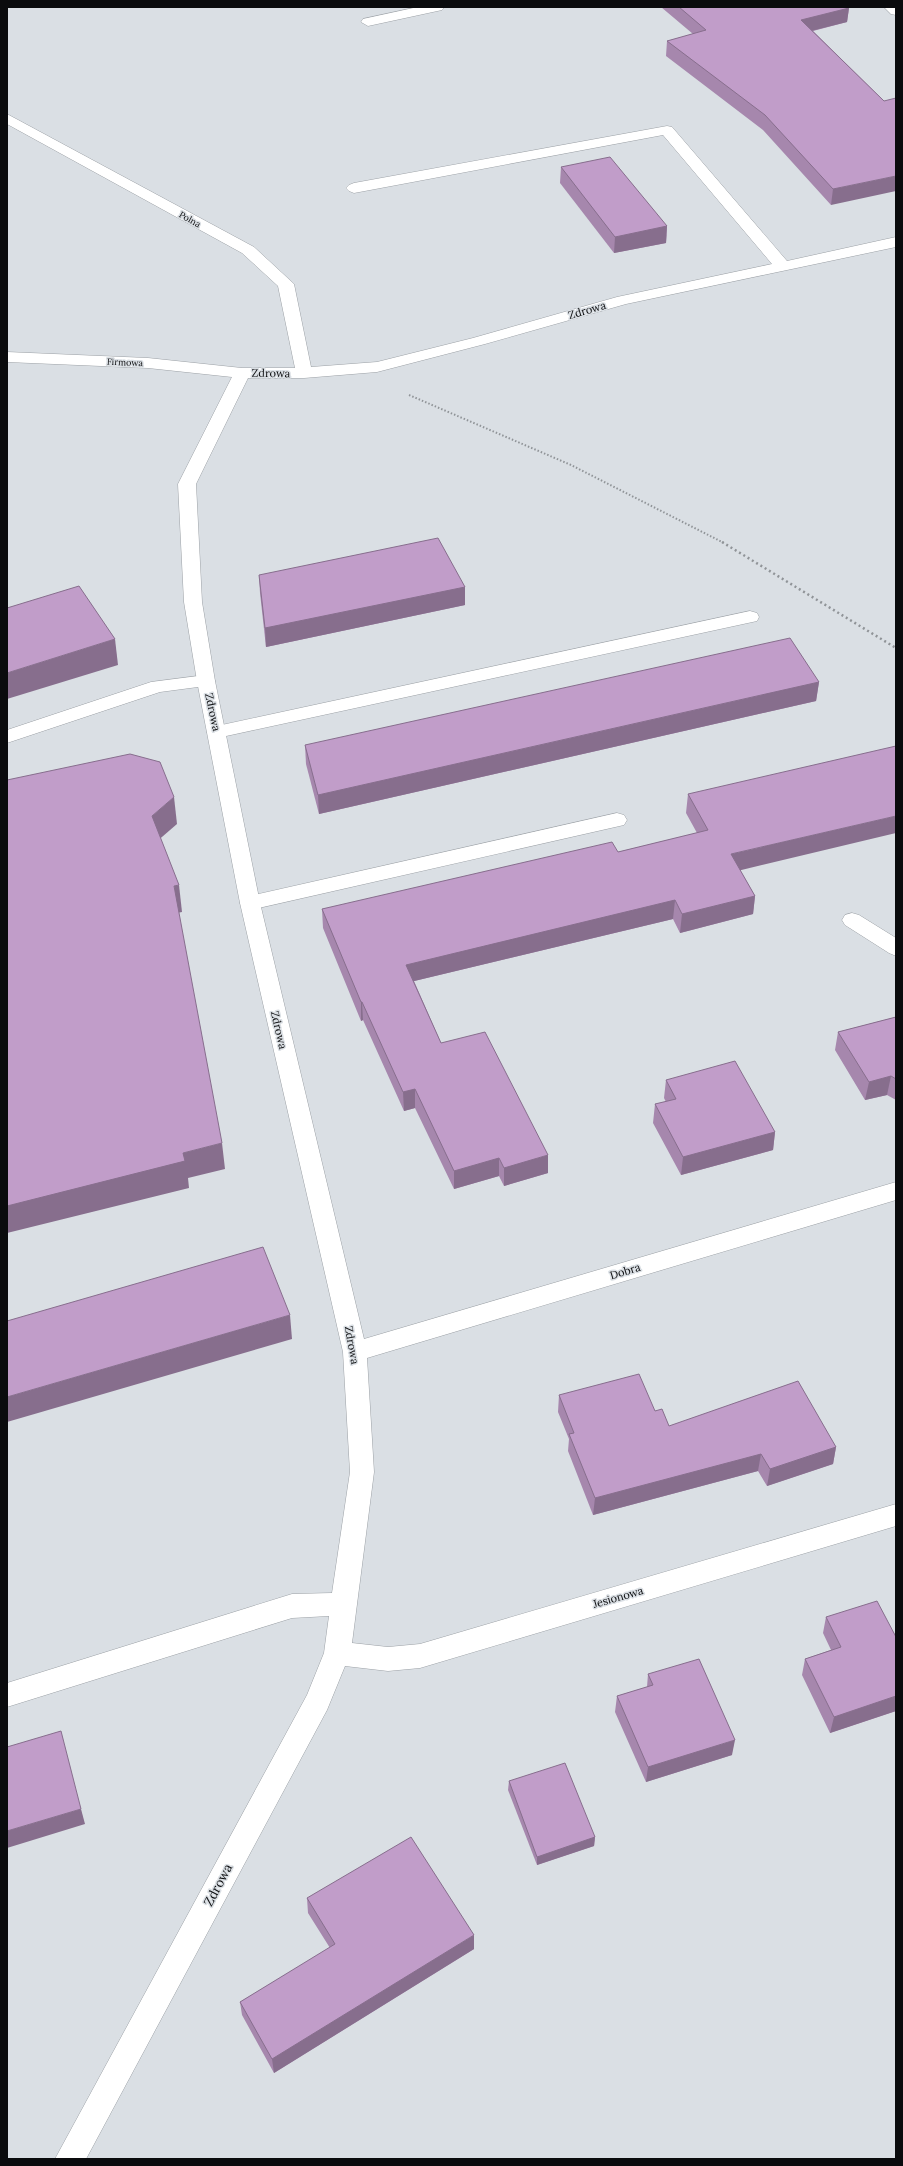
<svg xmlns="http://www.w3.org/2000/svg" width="903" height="2166" viewBox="0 0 903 2166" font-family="Lora,serif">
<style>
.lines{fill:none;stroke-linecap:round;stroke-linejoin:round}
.service-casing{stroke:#9ca1a6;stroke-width:1}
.minor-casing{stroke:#9ca1a6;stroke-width:1}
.path-far1{stroke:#909498;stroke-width:2;stroke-dasharray:1.5 2;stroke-linecap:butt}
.path{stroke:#909498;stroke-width:2.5;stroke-dasharray:2 3;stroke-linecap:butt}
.service{fill:#fff;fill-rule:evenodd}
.minor{fill:#fff;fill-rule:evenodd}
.wall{fill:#a687ad}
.shaded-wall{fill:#876e8d}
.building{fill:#c19dc9;stroke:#876e8d}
.labels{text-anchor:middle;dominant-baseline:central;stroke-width:3;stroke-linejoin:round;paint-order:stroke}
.far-street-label{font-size:9px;fill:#0a0b0d;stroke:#dadfe4}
.street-label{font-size:11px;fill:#0a0b0d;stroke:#dadfe4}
.near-street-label{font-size:13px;fill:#0a0b0d;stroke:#dadfe4}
</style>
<rect width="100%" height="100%" fill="#dadfe4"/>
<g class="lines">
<!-- service casing -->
<g class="service-casing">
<g id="service">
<path d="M 418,7 L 444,7 L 442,10 L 368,26 L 361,22 L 363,19 Z"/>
<path d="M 750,611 L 757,613 L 759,617 L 757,621 L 217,738 L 210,737 L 207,732 L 210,727 L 217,726 Z"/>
<path d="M 206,675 L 213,677 L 215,681 L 213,685 L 160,692 L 7,743 L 7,730 L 151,682 Z"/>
<path d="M 617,813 L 624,815 L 627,820 L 624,825 L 250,910 L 243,908 L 240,903 L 243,898 L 250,896 Z"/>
<path d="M 852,913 L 859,915 L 896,938 L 896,956 L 889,953 L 845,925 L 842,920 L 845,915 Z"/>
</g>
</g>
<!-- minor casing -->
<g class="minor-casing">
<g id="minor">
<path d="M 884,7 L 896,7 L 896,15 L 891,14 Z"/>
<path d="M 7,114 L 254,247 L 294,284 L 311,367 L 377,362 L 473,338 L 617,297 L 772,264 L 663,135 L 354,193 L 349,191 L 346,188 L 349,185 L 354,183 L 667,126 L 672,127 L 787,261 L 896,237 L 896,247 L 626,304 L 485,344 L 377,372 L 304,378 L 248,378 L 196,484 L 202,602 L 215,681 L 260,903 L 364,1339 L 896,1182 L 896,1200 L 367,1358 L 374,1472 L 352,1643 L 388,1647 L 420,1644 L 896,1504 L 896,1526 L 420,1668 L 388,1671 L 345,1666 L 327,1710 L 86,2159 L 55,2159 L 307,1695 L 324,1653 L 329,1616 L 292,1618 L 7,1707 L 7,1683 L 292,1594 L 332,1593 L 350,1472 L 343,1352 L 240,903 L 197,681 L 184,602 L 178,484 L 232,377 L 148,368 L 7,362 L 7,352 L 148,358 L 242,368 L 295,368 L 278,286 L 242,253 L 7,124 Z"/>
</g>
</g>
<!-- path-far1 -->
<path class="path-far1" d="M 409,395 L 571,465 L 724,543"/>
<!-- path -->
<path class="path" d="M 722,542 L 896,648"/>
<!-- service -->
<use href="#service" class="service"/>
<!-- minor -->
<use href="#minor" class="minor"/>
</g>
<!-- wall -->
<g class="wall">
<path d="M 661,7 L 848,7 L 849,8 L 847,22 L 813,31 L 884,101 L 831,205 L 763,130 L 666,56 L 667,41 L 693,34 Z"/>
<path d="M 561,167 L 667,226 L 666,243 L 614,253 L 560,183 Z"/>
<path d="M 259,575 L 465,587 L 465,605 L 266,647 L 260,593 Z"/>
<path d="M 819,682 L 816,701 L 319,814 L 306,764 L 305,745 Z"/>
<path d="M 688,794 L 740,870 L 755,896 L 753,914 L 680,933 L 673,919 L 414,981 L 441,1043 L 548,1173 L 504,1186 L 499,1176 L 454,1189 L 415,1108 L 404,1111 L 363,1020 L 361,1021 L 323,928 L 322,909 L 618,852 L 697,833 L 686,813 Z"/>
<path d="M 896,1017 L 896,1100 L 887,1095 L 865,1100 L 835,1050 L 838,1032 Z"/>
<path d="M 666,1080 L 775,1132 L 773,1150 L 681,1175 L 653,1123 L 655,1104 L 666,1102 L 664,1098 Z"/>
<path d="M 559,1395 L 655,1411 L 669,1426 L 836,1447 L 833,1464 L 767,1486 L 758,1471 L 593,1515 L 568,1451 L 569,1439 L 558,1412 Z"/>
<path d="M 826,1617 L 896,1637 L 896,1711 L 830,1733 L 802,1675 L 805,1659 L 831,1650 L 823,1633 Z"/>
<path d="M 648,1674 L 732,1755 L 646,1782 L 615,1712 L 617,1696 L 647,1687 Z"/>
<path d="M 509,1781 L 595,1837 L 594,1846 L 537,1865 L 508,1790 Z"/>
<path d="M 307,1898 L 474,1949 L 274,2073 L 242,2015 L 240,2002 L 330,1948 L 308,1913 Z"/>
</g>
<!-- shaded-wall -->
<g class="shaded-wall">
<path d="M 849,8 L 847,22 L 799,34 L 801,20 Z"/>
<path d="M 896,176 L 896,191 L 831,205 L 833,189 Z"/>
<path d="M 667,226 L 666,243 L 614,253 L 615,237 Z"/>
<path d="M 465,587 L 465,605 L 266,647 L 265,628 Z"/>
<path d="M 115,639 L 118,665 L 7,699 L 7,673 Z"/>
<path d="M 819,682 L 816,701 L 319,814 L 318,795 Z"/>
<path d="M 174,797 L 177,824 L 155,843 L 152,816 Z"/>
<path d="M 896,816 L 896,833 L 729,873 L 731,854 Z"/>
<path d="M 179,885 L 182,912 L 177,913 L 174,886 Z"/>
<path d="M 755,896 L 753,914 L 680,933 L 682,914 Z"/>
<path d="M 675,900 L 673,919 L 406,983 L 406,965 Z"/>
<path d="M 361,1002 L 362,1002 L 363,1020 L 361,1021 Z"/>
<path d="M 891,1076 L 887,1095 L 865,1100 L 869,1082 Z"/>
<path d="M 415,1089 L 415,1108 L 404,1111 L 403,1092 Z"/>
<path d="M 775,1132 L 773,1150 L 681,1175 L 683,1157 Z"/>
<path d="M 222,1143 L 225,1169 L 188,1178 L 189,1188 L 7,1233 L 7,1206 L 183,1153 Z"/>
<path d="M 548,1155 L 548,1173 L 504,1186 L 504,1168 Z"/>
<path d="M 499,1158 L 499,1176 L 454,1189 L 454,1171 Z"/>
<path d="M 290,1315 L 292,1339 L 7,1422 L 7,1397 Z"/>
<path d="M 836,1447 L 833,1464 L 767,1486 L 770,1469 Z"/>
<path d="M 761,1454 L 758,1471 L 593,1515 L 595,1498 Z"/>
<path d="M 896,1696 L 896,1711 L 830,1733 L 834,1717 Z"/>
<path d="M 735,1740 L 732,1755 L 646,1782 L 648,1767 Z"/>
<path d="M 81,1809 L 85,1824 L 7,1848 L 7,1831 Z"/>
<path d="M 595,1837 L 594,1846 L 537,1865 L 537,1857 Z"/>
<path d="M 474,1935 L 474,1949 L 274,2073 L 272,2059 Z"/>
</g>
<!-- building -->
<g class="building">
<path d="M 679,7 L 848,7 L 849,8 L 801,20 L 884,101 L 896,98 L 896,176 L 833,189 L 765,115 L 667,41 L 706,30 Z"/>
<path d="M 610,157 L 667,226 L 615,237 L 561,167 Z"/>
<path d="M 438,538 L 465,587 L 265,628 L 259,575 Z"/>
<path d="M 79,586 L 115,639 L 7,673 L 7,608 Z"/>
<path d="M 790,638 L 819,682 L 318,795 L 305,745 Z"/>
<path d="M 896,746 L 896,816 L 731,854 L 755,896 L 682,914 L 675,900 L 406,965 L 441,1043 L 485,1032 L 548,1155 L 504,1168 L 499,1158 L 454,1171 L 415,1089 L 403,1092 L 362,1002 L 361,1002 L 322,909 L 612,842 L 618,852 L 708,830 L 688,794 Z"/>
<path d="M 130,754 L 160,762 L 174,797 L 152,816 L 179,885 L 174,886 L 222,1143 L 183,1153 L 185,1161 L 7,1206 L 7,780 Z"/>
<path d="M 896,1017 L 896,1079 L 891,1076 L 869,1082 L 838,1032 Z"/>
<path d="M 735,1061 L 775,1132 L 683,1157 L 655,1104 L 676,1099 L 666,1080 Z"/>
<path d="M 263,1247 L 290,1315 L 7,1397 L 7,1321 Z"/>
<path d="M 639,1374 L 655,1411 L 662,1409 L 669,1426 L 798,1381 L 836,1447 L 770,1469 L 761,1454 L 595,1498 L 569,1434 L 574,1433 L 559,1395 Z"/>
<path d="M 877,1601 L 896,1637 L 896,1696 L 834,1717 L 805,1659 L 841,1647 L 826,1617 Z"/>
<path d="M 699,1659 L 735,1740 L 648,1767 L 617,1696 L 653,1685 L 648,1674 Z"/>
<path d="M 61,1731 L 81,1809 L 7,1831 L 7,1747 Z"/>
<path d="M 565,1763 L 595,1837 L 537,1857 L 509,1781 Z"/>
<path d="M 411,1837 L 474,1935 L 272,2059 L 240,2002 L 335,1944 L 307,1898 Z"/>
</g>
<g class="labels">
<!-- far-street labels -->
<g class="far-street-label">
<text transform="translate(190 219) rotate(29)">Polna</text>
<text transform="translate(125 362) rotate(2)">Firmowa</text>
</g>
<!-- street labels -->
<g class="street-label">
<text transform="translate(587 310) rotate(-16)">Zdrowa</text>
<text transform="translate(271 373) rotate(1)">Zdrowa</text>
<text transform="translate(213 712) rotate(78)">Zdrowa</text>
<text transform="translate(279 1030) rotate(77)">Zdrowa</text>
<text transform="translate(625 1271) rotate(-17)">Dobra</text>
<text transform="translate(352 1345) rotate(80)">Zdrowa</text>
<text transform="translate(618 1597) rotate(-16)">Jesionowa</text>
</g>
<!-- near-street labels -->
<g class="near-street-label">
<text transform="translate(218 1885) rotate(-62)">Zdrowa</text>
</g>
</g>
<!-- border -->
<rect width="903" height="2166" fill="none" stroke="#0a0b0d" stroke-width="16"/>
</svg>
